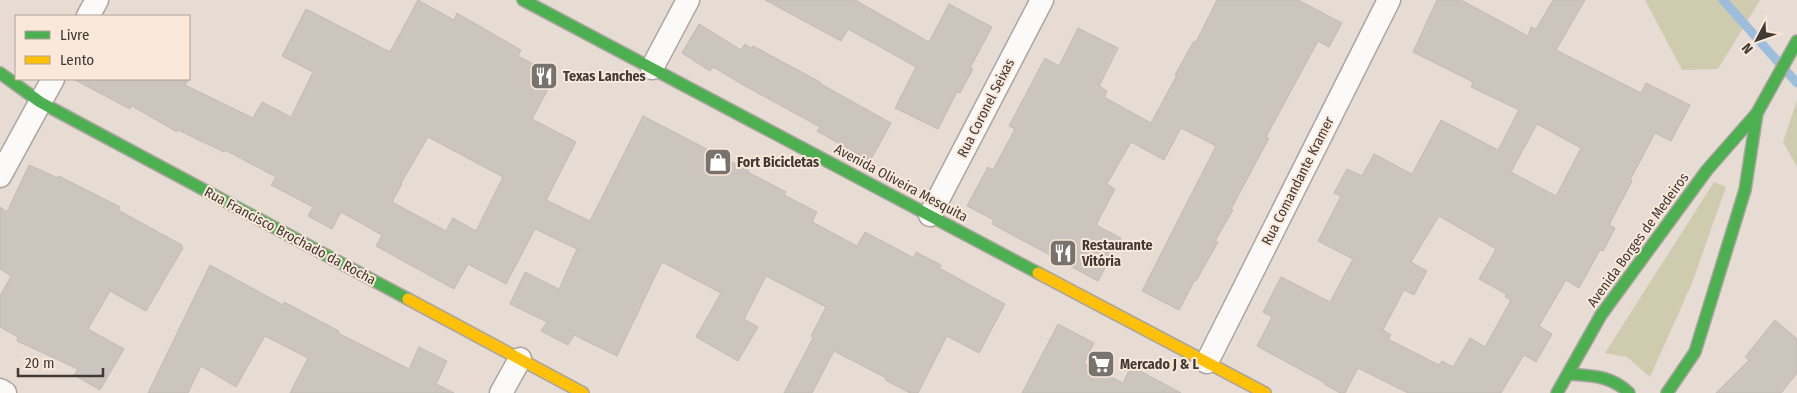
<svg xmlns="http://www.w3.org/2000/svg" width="1797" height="393" viewBox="0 0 1797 393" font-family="'Fira Sans Condensed',sans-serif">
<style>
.green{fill:#cecbae}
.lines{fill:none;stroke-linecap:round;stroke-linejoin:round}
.stream{stroke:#9dbddd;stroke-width:9}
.building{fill:#ccc5be;stroke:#c2bbb5;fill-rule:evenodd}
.street-casing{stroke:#aca49f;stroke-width:25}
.fast-casing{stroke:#aca49f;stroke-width:14}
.slow-casing{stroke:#aca49f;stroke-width:14}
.street{stroke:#fbfaf9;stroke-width:22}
.fast{stroke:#4caf50;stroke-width:11}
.slow{stroke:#ffc107;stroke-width:11}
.labels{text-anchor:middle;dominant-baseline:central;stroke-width:4;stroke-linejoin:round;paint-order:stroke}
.poi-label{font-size:14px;font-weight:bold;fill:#403934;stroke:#fae8da;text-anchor:start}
.street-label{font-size:14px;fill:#403934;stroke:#fae8da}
</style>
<rect width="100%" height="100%" fill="#e6dcd4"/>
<!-- green -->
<g class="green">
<path d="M 1645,0 L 1760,0 L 1718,69 L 1682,70 Z"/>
<path d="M 1797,100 L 1797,167 L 1783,142 Z"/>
<path d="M 1714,182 L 1726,187 L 1692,283 L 1650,377 L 1627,357 L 1605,353 Z"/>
</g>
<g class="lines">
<!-- stream -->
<path class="stream" d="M 1723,0 L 1797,83"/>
</g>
<!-- building -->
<g class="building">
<path d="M 418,0 L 454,20 L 457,13 L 521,50 L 518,56 L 555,76 L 532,119 L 576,142 L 546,200 L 590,221 L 643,116 L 749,171 L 748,172 L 786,192 L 784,195 L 817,212 L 812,222 L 857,246 L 865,232 L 914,258 L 916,252 L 941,265 L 939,268 L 1005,304 L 979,353 L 947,336 L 918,393 L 910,393 L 885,380 L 886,378 L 834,351 L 812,393 L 784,393 L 813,338 L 811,336 L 826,307 L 766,276 L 744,319 L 758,327 L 738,361 L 696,337 L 721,293 L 662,262 L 617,356 L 574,335 L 568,345 L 541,331 L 547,322 L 510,304 L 525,272 L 559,289 L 577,249 L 535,229 L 506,284 L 468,264 L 454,289 L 376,246 L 382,235 L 341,212 L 332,229 L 308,216 L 313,207 L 271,185 L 276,177 L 225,150 L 224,152 L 178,130 L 177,132 L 132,106 L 130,109 L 73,79 L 189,79 L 185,85 L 253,118 L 262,102 L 291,117 L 313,72 L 282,56 L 306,9 L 390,52 ZM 428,137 L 503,177 L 476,231 L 453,218 L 446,231 L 392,202 L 402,184 L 401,183 Z"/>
<path d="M 765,0 L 855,0 L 929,42 L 949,4 L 992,27 L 970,68 L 973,69 L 960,93 L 957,92 L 938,129 L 895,108 L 916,67 L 848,29 L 841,41 Z"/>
<path d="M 1217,0 L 1298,0 L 1342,23 L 1329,47 L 1318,41 L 1266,137 L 1269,138 L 1231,209 L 1233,210 L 1215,241 L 1218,242 L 1196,281 L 1195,280 L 1179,310 L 1142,291 L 1216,146 L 1181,128 L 1164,160 L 1131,142 L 1107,184 L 1115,189 L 1096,225 L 1121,238 L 1098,281 L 992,224 L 994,220 L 967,206 L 988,167 L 993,170 L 1015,129 L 1009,126 L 1045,58 L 1059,66 L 1078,28 L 1118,48 L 1099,86 L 1107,91 L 1104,97 L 1151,123 L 1177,75 L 1175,75 L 1194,41 L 1196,42 Z"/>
<path d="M 1437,0 L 1461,0 L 1528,36 L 1531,27 L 1536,29 L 1553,0 L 1585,0 L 1556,50 L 1641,93 L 1646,83 L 1690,105 L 1671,141 L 1655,133 L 1630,180 L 1632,181 L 1609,225 L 1615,228 L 1603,251 L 1600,250 L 1579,288 L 1566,280 L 1539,326 L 1552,334 L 1536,362 L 1524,355 L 1501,393 L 1408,393 L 1358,368 L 1345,393 L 1340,393 L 1324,384 L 1325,383 L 1257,346 L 1272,317 L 1263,312 L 1281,277 L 1330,302 L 1353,259 L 1318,241 L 1341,196 L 1334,193 L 1347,169 L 1362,176 L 1374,154 L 1412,174 L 1441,120 L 1498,150 L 1519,110 L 1471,87 L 1473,82 L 1413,52 ZM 1537,124 L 1581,148 L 1556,196 L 1511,172 ZM 1439,216 L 1496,249 L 1479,279 L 1506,294 L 1505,297 L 1511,300 L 1485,347 L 1470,338 L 1453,367 L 1442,361 L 1439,365 L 1388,339 L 1391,335 L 1383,330 L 1404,290 L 1414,295 L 1427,271 L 1411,262 Z"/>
<path d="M 699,24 L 741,50 L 745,44 L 751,48 L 753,46 L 820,82 L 819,83 L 891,123 L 870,161 L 817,131 L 820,127 L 745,86 L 713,67 L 710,71 L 682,53 Z"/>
<path d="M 29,165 L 58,178 L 59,176 L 120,207 L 118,210 L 182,245 L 181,246 L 183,248 L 146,311 L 110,291 L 88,329 L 124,349 L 100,390 L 74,375 L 78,369 L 17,341 L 18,337 L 0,327 L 0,296 L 11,276 L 0,269 L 0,207 L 7,212 Z"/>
<path d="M 210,265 L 283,305 L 284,302 L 339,331 L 338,333 L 409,369 L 419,347 L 447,361 L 436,384 L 454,393 L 290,393 L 308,358 L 265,336 L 236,387 L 201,366 L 188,393 L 148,393 Z"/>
<path d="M 1775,320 L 1797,339 L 1797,373 L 1781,393 L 1716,393 L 1749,360 L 1745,357 Z"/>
<path d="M 1058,324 L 1094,343 L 1084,363 L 1123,383 L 1131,366 L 1181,393 L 1022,393 Z"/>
</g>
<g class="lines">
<!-- street casing -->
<g class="street-casing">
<g id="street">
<path d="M 88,16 L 97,0"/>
<path d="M 652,68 L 688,0"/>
<path d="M 0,176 L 53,79"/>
<path d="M 930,215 L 1042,0"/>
<path d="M 1207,362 L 1389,0"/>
<path d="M 0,390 L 5,393"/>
<path d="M 501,393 L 520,359"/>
</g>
</g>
<!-- fast casing -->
<g class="fast-casing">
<g id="fast">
<path d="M 523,0 L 1038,273"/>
<path d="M 0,73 L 40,102 L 408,299"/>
<path d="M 1568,374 C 1592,376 1611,375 1629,393"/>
<path d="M 1557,393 L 1601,315 L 1707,170 L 1757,113 L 1797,41"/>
<path d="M 1667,393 L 1695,352 L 1745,190 L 1757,113"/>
</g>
</g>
<!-- slow casing -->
<g class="slow-casing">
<g id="slow">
<path d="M 1038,273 L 1265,393"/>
<path d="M 408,299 L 583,393"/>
</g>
</g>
<!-- street -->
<use href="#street" class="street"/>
<!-- fast -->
<use href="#fast" class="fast"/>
<!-- slow -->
<use href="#slow" class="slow"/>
</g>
<!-- icons -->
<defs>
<g id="restaurant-square" transform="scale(1.4375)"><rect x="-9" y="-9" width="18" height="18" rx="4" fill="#7a726c" stroke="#fae8da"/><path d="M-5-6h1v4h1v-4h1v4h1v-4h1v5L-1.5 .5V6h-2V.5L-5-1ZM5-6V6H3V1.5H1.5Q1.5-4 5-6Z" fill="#fff"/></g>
<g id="shop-square" transform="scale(1.4375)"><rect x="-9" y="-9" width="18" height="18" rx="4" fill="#7a726c" stroke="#fae8da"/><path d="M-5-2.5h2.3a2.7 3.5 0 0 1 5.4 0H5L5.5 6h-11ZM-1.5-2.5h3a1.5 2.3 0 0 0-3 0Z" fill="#fff"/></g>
<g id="supermarket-square" transform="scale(1.4375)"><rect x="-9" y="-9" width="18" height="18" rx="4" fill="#7a726c" stroke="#fae8da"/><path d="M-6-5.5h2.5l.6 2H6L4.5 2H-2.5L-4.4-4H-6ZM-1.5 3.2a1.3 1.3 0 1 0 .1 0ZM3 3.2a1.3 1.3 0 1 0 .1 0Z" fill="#fff"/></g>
</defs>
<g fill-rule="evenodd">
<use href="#restaurant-square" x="544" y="76"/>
<use href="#shop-square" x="718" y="162"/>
<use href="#restaurant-square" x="1063" y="253"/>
<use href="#supermarket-square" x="1101" y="364"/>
</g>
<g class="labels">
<!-- poi labels -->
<g class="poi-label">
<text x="563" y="76">Texas Lanches</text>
<text x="737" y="162">Fort Bicicletas</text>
<text x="1082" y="245">Restaurante<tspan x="1082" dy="16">Vitória</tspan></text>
<text x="1120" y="364">Mercado J &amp; L</text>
</g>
<!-- street labels -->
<g class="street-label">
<text transform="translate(986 108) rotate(-63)">Rua Coronel Seixas</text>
<text transform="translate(1298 181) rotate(-63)">Rua Comandante Kramer</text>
<text transform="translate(901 183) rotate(28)">Avenida Oliveira Mesquita</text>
<text transform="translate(290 236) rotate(28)">Rua Francisco Brochado da Rocha</text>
<text transform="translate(1638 240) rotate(-54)">Avenida Borges de Medeiros</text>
</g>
</g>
<!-- legend -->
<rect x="15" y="15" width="175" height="65" fill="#fae8da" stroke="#b0a298"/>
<rect x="25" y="31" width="25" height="8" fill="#4caf50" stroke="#b0a298"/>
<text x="60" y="40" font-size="15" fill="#403934">Livre</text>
<rect x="25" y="56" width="25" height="8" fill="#ffc107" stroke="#b0a298"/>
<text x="60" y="65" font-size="15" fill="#403934">Lento</text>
<!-- north arrow -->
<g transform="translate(1757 40) rotate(229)" stroke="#fae8da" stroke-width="4" paint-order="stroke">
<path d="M0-4L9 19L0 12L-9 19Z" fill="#403934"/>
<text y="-8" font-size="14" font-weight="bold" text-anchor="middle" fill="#403934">N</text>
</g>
<!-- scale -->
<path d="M18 368v8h85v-8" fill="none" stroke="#403934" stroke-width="2.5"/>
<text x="25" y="368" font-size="15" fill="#403934" stroke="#fae8da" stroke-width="4" paint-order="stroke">20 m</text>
</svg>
